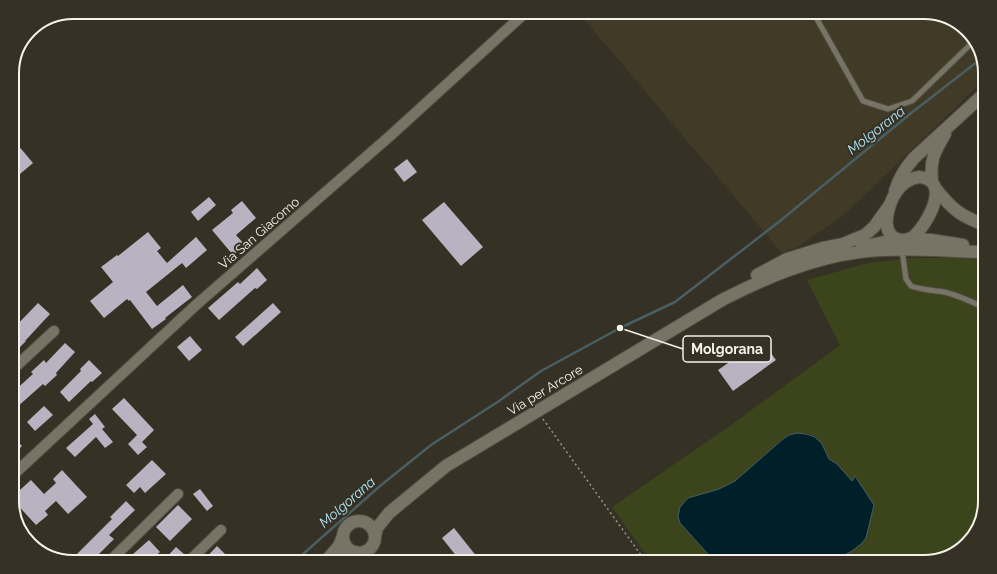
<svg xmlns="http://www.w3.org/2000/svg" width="997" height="574" viewBox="0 0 997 574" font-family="Raleway,sans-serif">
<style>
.built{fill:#403a27}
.green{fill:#3b441b}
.water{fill:#002029;stroke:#495f63}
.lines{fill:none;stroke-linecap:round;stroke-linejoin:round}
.stream{stroke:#495f63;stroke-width:2.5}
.building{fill:#b9b2c1}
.lane-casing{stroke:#504d42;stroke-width:7}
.street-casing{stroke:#504d42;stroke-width:12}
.secondary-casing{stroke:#504d42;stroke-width:14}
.path{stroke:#9a978d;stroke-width:1.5;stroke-dasharray:2 3;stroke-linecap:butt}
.lane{stroke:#787465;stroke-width:5}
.street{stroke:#787465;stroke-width:10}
.secondary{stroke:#787465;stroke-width:12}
.labels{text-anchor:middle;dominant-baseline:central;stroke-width:4;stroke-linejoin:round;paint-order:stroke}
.street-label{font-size:13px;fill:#f4f2ea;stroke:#353124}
.water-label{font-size:14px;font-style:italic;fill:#b1e7f9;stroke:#353124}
.rim{fill:none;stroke:#f4f2ea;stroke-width:2}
.leader{fill:none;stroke:#f4f2ea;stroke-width:1.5}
.callout-dot{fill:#f4f2ea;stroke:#353124;stroke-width:1.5}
.callout{fill:#353124;stroke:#f4f2ea;stroke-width:1.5}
.callout-label{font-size:14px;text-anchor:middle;font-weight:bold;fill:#f4f2ea}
</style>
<rect width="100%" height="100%" fill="#353124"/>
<!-- built -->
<path class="built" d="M 578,12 L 924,12 L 954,20 L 977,42 L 985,69 L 985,79 L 844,215 L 796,248 L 782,253 Z"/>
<!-- green -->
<path class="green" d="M 910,258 L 955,258 L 985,260 L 985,502 L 977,531 L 955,554 L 925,562 L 823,562 C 829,558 832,561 838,559 C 849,555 859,546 866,538 L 855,476 L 852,481 C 847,476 843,470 838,465 C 835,463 832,462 830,459 C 826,455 824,448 821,443 C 812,430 795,431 782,439 L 735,481 L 719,489 L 688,498 L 680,507 L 680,523 L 715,562 L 651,562 L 612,507 L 731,425 L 840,345 L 807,280 L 868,263 Z"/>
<!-- water -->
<path class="water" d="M 797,433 L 806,434 L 815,437 L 822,444 L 829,459 L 837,464 L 852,481 L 855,476 L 874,505 L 866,538 L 861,544 L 852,551 L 837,559 L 827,559 L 823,562 L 715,562 L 680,523 L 678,517 L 680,507 L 688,498 L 719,489 L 735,481 L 783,439 L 789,435 Z"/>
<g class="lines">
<!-- stream -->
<path class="stream" d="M 294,562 L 380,486 L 431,445 L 499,401 L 541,371 L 620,328 L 675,302 L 780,221 L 910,114 L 982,58"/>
</g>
<!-- building -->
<g class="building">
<path d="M 12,138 L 33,163 L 20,174 L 12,165 Z"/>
<path d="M 407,159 L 417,172 L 404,182 L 394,169 Z"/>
<path d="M 209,197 L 216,205 L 198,221 L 191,212 Z"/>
<path d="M 242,201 L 256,218 L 236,235 L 245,245 L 233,255 L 212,230 L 233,213 L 231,210 Z"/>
<path d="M 444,202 L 483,247 L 461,266 L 422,220 Z"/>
<path d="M 148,232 L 161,248 L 157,251 L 167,263 L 196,237 L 207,250 L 186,268 L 182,263 L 146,292 L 157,306 L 183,285 L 192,297 L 165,318 L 166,319 L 152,329 L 130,300 L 129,301 L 127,299 L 104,318 L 90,301 L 113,282 L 101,267 L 117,255 L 118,256 Z"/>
<path d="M 257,268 L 267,280 L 257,289 L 255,288 L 219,320 L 208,308 L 238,282 L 240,284 Z"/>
<path d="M 38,303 L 50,314 L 25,341 L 26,341 L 12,355 L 12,330 Z"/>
<path d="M 273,303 L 281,312 L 243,346 L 235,337 Z"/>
<path d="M 190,336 L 202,350 L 189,361 L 177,347 Z"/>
<path d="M 761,340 L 776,360 L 733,391 L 718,370 Z"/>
<path d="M 65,343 L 75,352 L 56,373 L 57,375 L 45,386 L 43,384 L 16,408 L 12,404 L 12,393 L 33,374 L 31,372 L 44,360 L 46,363 Z"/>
<path d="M 89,360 L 102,373 L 92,382 L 91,381 L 69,402 L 60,392 L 81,371 L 80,369 Z"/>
<path d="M 124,398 L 154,430 L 142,442 L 147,447 L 138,455 L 128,444 L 137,435 L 112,409 Z"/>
<path d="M 44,406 L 53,415 L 35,431 L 27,422 Z"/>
<path d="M 95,414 L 105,427 L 102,429 L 113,442 L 105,448 L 96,437 L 75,457 L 66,448 L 93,424 L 89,419 Z"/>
<path d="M 12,435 L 22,446 L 12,456 Z"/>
<path d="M 152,460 L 166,474 L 145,493 L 140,487 L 134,493 L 126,485 Z"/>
<path d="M 62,470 L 87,497 L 68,514 L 56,501 L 45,511 L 48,515 L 36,525 L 12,499 L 12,497 L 31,480 L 44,494 L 56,483 L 53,479 Z"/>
<path d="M 200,489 L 213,506 L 207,511 L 193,494 Z"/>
<path d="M 126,501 L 135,510 L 109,535 L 114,539 L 91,562 L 82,562 L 76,555 L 112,519 L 110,517 Z"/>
<path d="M 178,505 L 192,519 L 170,541 L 156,527 Z"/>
<path d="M 454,528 L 481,562 L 461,562 L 442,538 Z"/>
<path d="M 149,540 L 160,552 L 148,562 L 124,562 Z"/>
<path d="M 217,546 L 225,554 L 218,562 L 202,562 Z"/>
<path d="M 176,547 L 185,555 L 182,560 L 182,562 L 162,562 Z"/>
</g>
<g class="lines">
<!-- lane casing -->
<g class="lane-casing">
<g id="lane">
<path d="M 813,12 L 863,101 L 888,109 L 912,101 L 972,43 L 975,40"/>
<path d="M 902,250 L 906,279 L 911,286 C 921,290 933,290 944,292 C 958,295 972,302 985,308"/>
</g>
</g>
<!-- street casing -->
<g class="street-casing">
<g id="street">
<path d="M 12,370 L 54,331"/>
<path d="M 12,476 L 196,305 L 390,136 L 526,12"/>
<path d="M 109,562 L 178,494"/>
<path d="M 188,562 L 221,530"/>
</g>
</g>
<!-- secondary casing -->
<g class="secondary-casing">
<g id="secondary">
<path d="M 919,177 C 953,180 927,225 913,237 C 908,241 899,241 893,237 C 887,232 886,225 887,217 C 890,199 899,180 919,177 Z"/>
<path d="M 932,182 C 930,159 934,153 945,134"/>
<path d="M 936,189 C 952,209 960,216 985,225"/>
<path d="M 895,191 C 899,178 905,168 914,158 L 985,93"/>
<path d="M 908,239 L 931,240 L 963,245"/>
<path d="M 862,247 L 897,239"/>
<path d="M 757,275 L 787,259 L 823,248 L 843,244 L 855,239 L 865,235 L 874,227 L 889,206"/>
<circle cx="359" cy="537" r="16"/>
<path d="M 375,536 L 377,528 L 389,513 L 446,466 L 722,300 C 765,278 811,258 860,252 C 901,247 944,251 985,252"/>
<path d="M 325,562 L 339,546 L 343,536"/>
<path d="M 331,562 L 348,554 L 356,552"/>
</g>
</g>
<!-- path -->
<path class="path" d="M 543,419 L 646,562"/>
<!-- lane -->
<use href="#lane" class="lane"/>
<!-- street -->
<use href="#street" class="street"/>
<!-- secondary -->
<use href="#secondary" class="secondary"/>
</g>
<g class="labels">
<!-- street labels -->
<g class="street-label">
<text transform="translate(259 233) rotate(-41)">Via San Giacomo</text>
<text transform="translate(545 390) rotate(-31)">Via per Arcore</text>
</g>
<!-- water labels -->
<g class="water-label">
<text transform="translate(876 130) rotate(-38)">Molgorana</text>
<text transform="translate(347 502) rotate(-41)">Molgorana</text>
</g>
</g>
<!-- crop -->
<path d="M0 0H997V574H0ZM73 19H924A54 54 0 0 1 978 73V501A54 54 0 0 1 924 555H73A54 54 0 0 1 19 501V73A54 54 0 0 1 73 19Z" fill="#353124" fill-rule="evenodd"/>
<path class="rim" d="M73 19H924A54 54 0 0 1 978 73V501A54 54 0 0 1 924 555H73A54 54 0 0 1 19 501V73A54 54 0 0 1 73 19Z"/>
<!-- callouts -->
<path class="leader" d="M620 328L683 349"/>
<circle class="callout-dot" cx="620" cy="328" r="4"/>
<rect class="callout" x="683" y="336" width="88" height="26" rx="4"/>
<g class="callout-label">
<text x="727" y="354">Molgorana</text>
</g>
</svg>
